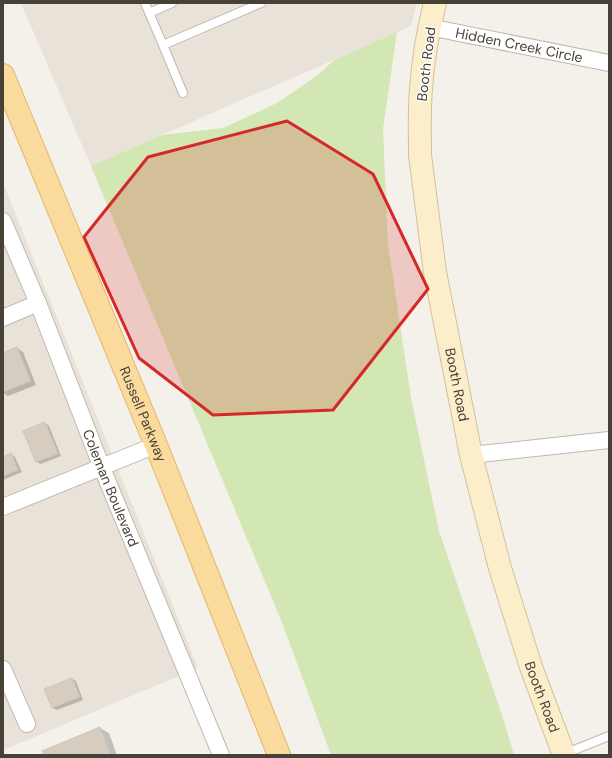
<svg xmlns="http://www.w3.org/2000/svg" width="612" height="758" viewBox="0 0 612 758" font-family="'DM Sans',sans-serif">
<style>
.residential{fill:#e8e2d8}
.green{fill:#d3e7b4}
.shadow{fill:#0003}
.building{fill:#d6ccc0;stroke:#d0c3b3}
.lines{fill:none;stroke-linecap:round;stroke-linejoin:round}
.lane-casing{stroke:#c0b8ad;stroke-width:10}
.street-casing{stroke:#c0b8ad;stroke-width:18}
.secondary-casing{stroke:#d2c19b;stroke-width:24}
.primary-casing{stroke:#e0b76c;stroke-width:24}
.lane{stroke:#fff;stroke-width:8}
.street{stroke:#fff;stroke-width:16}
.secondary{stroke:#fdeecb;stroke-width:22}
.primary{stroke:#fbdb9d;stroke-width:22}
.marked{fill:#d62828;fill-opacity:0.2;stroke:#d62828;stroke-width:3;stroke-linejoin:round}
.labels{text-anchor:middle;dominant-baseline:central;stroke-width:3;stroke-linejoin:round;paint-order:stroke}
.street-label{font-size:14px;fill:#484138;stroke:#fff}
</style>
<rect width="100%" height="100%" fill="#f4f1ea"/>
<!-- residential -->
<g class="residential">
<path d="M 21,3 L 417,3 L 411,26 L 91,166 Z"/>
<path d="M 3,183 L 198,668 L 3,750 Z"/>
</g>
<!-- green -->
<path class="green" d="M 397,32 L 383,129 L 388,244 L 411,398 L 439,531 L 503,718 L 514,755 L 331,755 L 281,620 L 91,166 L 162,135 L 223,128 L 277,103 L 318,75 L 334,60 Z"/>
<!-- shadow -->
<g class="shadow">
<path d="M 17,348 L 23,352 L 36,385 L 8,396 L 3,393 L 3,354 Z"/>
<path d="M 45,423 L 49,426 L 61,456 L 41,464 L 37,462 L 25,431 Z"/>
<path d="M 11,454 L 15,457 L 22,472 L 3,480 L 3,458 Z"/>
<path d="M 72,679 L 76,681 L 83,700 L 57,710 L 53,708 L 45,689 Z"/>
<path d="M 100,728 L 109,733 L 117,755 L 45,755 Z"/>
</g>
<!-- building -->
<g class="building">
<path d="M 17,347 L 31,381 L 3,392 L 3,353 Z"/>
<path d="M 45,422 L 58,454 L 36,462 L 23,431 Z"/>
<path d="M 11,453 L 18,470 L 3,476 L 3,457 Z"/>
<path d="M 72,678 L 80,697 L 52,708 L 44,689 Z"/>
<path d="M 100,727 L 111,755 L 44,755 L 42,751 Z"/>
</g>
<g class="lines">
<!-- lane casing -->
<g class="lane-casing">
<g id="lane">
<path d="M 145,3 L 163,45 L 261,3"/>
<path d="M 149,13 L 172,3"/>
<path d="M 163,45 L 183,93"/>
<path d="M 564,754 L 609,736"/>
</g>
</g>
<!-- street casing -->
<g class="street-casing">
<g id="street">
<path id="s1" d="M 429,27 L 609,63"/>
<path id="s2" d="M 3,221 L 38,303 L 102,468 L 221,755"/>
<path d="M 3,318 L 38,303"/>
<path d="M 471,455 L 609,440"/>
<path d="M 3,507 L 156,445"/>
<path d="M 3,669 L 27,724"/>
</g>
</g>
<!-- secondary casing -->
<g class="secondary-casing">
<g id="secondary">
<path id="s3" d="M 435,3 C 428,31 423,60 421,89 C 419,111 420,133 420,155 L 435,272 L 471,455 L 500,568 L 531,667 L 564,755"/>
</g>
</g>
<!-- primary casing -->
<g class="primary-casing">
<g id="primary">
<path id="s4" d="M 3,75 L 156,445 L 279,755"/>
</g>
</g>
<!-- lane -->
<use href="#lane" class="lane"/>
<!-- street -->
<use href="#street" class="street"/>
<!-- secondary -->
<use href="#secondary" class="secondary"/>
<!-- primary -->
<use href="#primary" class="primary"/>
</g>
<!-- marked area -->
<path class="marked" d="M 287,121 L 373,174 L 428,289 L 333,410 L 213,415 L 139,358 L 84,237 L 148,157 Z"/>
<g class="labels">
<!-- street labels -->
<g class="street-label">
<text stroke="none"><textPath href="#s1" startOffset="92">Hidden Creek Circle</textPath></text>
<text transform="translate(426 64) rotate(-83)">Booth Road</text>
<text stroke="none"><textPath href="#s3" startOffset="386">Booth Road</textPath></text>
<text stroke="none"><textPath href="#s4" startOffset="367">Russell Parkway</textPath></text>
<text stroke="none"><textPath href="#s2" startOffset="288">Coleman Boulevard</textPath></text>
<text stroke="none"><textPath href="#s3" startOffset="710">Booth Road</textPath></text>
</g>
</g>
<!-- border -->
<rect width="612" height="758" fill="none" stroke="#484138" stroke-width="8"/>
</svg>
